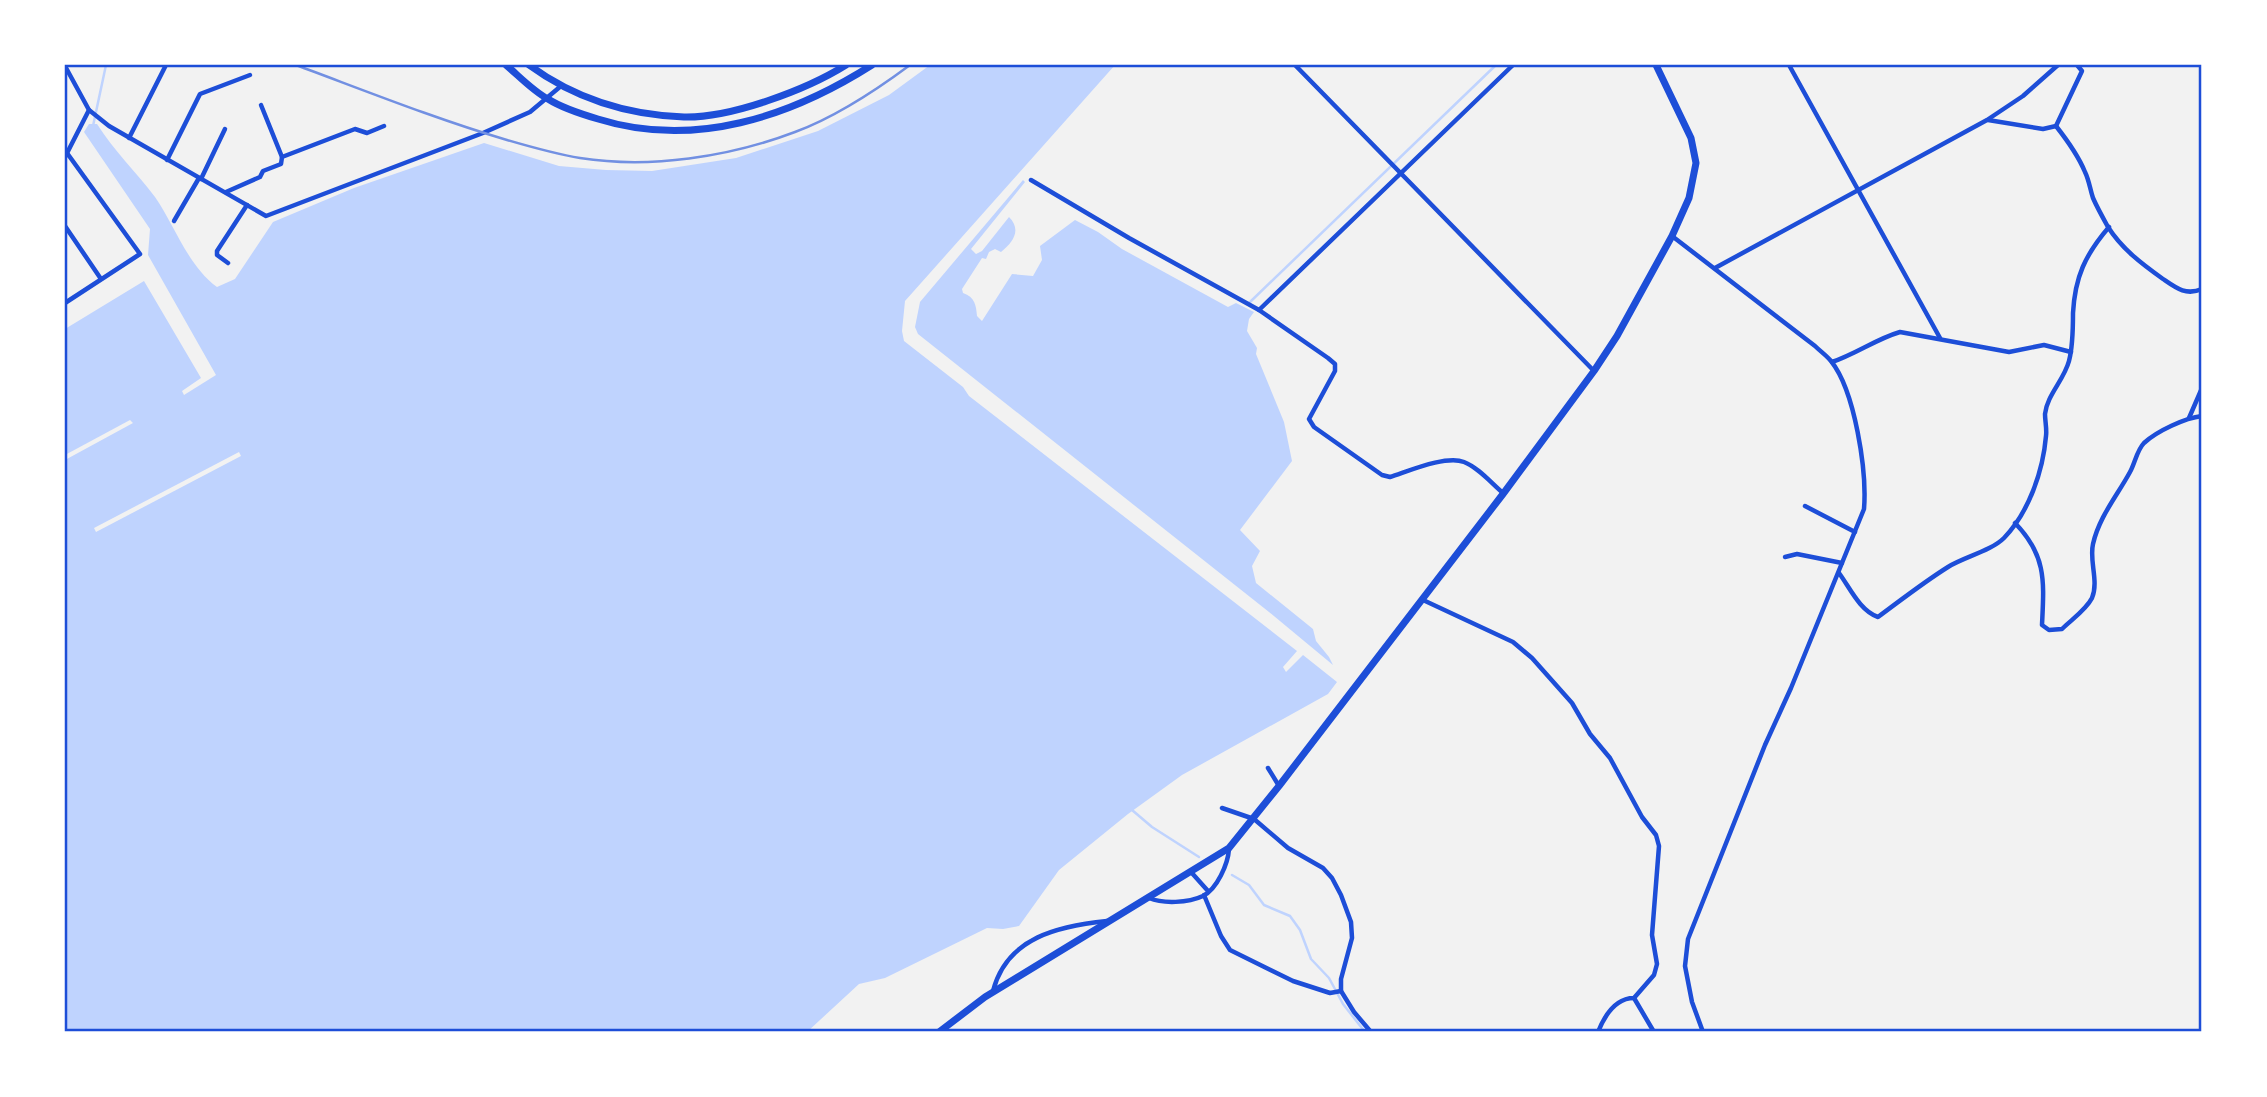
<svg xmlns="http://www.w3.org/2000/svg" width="2267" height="1097" viewBox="0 0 2267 1097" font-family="Montserrat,sans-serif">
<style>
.water{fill:#bfd3fe}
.pier{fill:#f2f2f2}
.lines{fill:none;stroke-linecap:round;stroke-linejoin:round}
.stream{stroke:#bfd3fe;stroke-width:2.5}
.minor{stroke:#1d4ed8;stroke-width:4.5}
.primary{stroke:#1d4ed8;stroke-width:7}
.trunk{stroke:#1d4ed8;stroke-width:7}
.rail{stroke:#7290e2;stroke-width:2.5}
.neatline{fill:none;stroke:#1d4ed8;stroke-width:2.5}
</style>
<rect width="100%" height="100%" fill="#f2f2f2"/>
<!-- water -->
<g class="water">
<path d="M 930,65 L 1115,65 L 905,301 L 902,331 L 904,341 L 963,387 L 969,396 L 1297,651 L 1283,667 L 1286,672 L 1303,655 L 1337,682 L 1328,694 L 1182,775 L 1128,814 L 1059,870 L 1019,926 L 1003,929 L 987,928 L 885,978 L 859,984 L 807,1032 L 65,1032 L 65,460 L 133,423 L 130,420 L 65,455 L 65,329 L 144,281 L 201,378 L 182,391 L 184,395 L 216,375 L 148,255 L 150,229 L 84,132 L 89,124 L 97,124 C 114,151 136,172 155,197 C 175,226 188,266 217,287 L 235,279 L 273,222 L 354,188 L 484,143 L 559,166 L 606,170 L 652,171 L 736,158 L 818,131 L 889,95 Z"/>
<path d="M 1023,180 L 1025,182 L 971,249 L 976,254 L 982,251 L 1009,217 C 1022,230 1013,242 1001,252 L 995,249 L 989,252 L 986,259 L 982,258 L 962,289 L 963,293 C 975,297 976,305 977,316 L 982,321 L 1012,274 L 1033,276 L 1042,260 L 1040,246 L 1075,220 L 1098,232 L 1122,249 L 1228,307 L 1236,303 L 1254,312 L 1249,319 L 1247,331 L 1257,348 L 1256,354 L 1284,422 L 1292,461 L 1240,530 L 1260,551 L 1252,566 L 1256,583 L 1313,629 L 1316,641 L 1329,657 L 1333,665 L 1269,612 L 918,334 L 915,327 L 920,302 Z"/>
</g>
<!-- pier -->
<path class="pier" d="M 239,452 L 241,456 L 96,532 L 94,528 Z"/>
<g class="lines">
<!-- stream -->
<g class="stream">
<path d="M 93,126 L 106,65"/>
<path d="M 1249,303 L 1496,65"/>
<path d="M 1132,810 L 1152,827 L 1199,857"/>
<path d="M 1232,875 L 1249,885 L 1264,905 L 1290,916 L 1300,930 L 1311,959 L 1329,978 L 1343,1004 L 1365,1032"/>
</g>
<!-- minor -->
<g class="minor">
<path d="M 1295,65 L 1594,371"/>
<path d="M 1789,65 L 1940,338"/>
<path d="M 65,66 L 89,110 L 109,126 L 266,216 L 483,133 L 530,112 L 561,86"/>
<path d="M 261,105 L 282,157"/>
<path d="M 1988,120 L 2043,129 L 2056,126"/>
<path d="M 2056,126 C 2067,140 2078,155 2085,172 C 2089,180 2090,189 2093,198 C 2097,207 2103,218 2108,227 C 2122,249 2142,264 2163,279 C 2176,288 2186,296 2202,289"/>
<path d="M 2056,126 L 2082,71 L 2077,65"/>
<path d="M 129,138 L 166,65"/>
<path d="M 65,157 L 89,110"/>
<path d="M 167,160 L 200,94 L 250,75"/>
<path d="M 201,179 L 225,129"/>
<path d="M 1031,180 L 1129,238 L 1259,310 L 1328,358 L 1335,364 L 1335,371 L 1309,419 L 1314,427 L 1382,475 L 1390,477 C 1409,471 1446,455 1464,462 C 1479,468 1491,483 1503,493"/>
<path d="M 226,192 L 260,177 L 263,171 L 281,164 L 282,157 L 355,129 L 367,133 L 384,126"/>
<path d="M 174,221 L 199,178"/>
<path d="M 65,226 L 101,279"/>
<path d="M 1672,236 L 1815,346 C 1820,351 1826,355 1831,361 C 1855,391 1867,471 1864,509 L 1791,688 L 1765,745 L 1688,939 L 1685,966 L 1692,1002 L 1703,1032"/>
<path d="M 228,263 L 217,255 L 217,251 L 247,205"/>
<path d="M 1715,268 L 1987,120 L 2023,96 L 2058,65"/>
<path d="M 65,303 L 140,254 L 67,153"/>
<path d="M 1259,310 L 1513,65"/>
<path d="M 1832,362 C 1856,354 1876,339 1900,332 L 2009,352 L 2044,345 L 2071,352"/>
<path d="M 2189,418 L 2202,388"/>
<path d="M 1805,506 L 1855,532"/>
<path d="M 2015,523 C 2047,556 2044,582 2042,625 L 2049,630 L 2062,629 C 2071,620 2086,610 2092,598 C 2099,581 2089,561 2093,544 C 2099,517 2117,496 2130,472 C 2135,463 2137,450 2144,443 C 2157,431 2185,418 2202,416"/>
<path d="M 1785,557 L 1797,554 L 1842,563"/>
<path d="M 1839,573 C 1850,588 1860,611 1878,617 C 1901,600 1924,582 1948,567 C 1964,557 1991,551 2004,538 C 2029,512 2043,471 2046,436 C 2047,429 2045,421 2045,414 C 2047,395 2064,380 2069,361 C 2073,346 2073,329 2073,313 C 2075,277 2085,255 2109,227"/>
<path d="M 1423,600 L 1513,642 L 1532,658 L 1572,703 L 1590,734 L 1610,758 L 1642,817 L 1656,835 L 1659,846 L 1652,935 L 1657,964 L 1654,975 L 1634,998 C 1615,998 1604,1017 1598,1032"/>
<path d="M 1268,768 L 1279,786"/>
<path d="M 1222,808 L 1254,819 L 1288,848 L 1323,868 L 1332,878 L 1341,895 L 1351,922 L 1352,938 L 1341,979 L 1341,991 L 1354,1012 L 1371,1032"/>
<path d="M 1191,872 L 1208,891"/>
<path d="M 1204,895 L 1221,936 L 1230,950 L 1293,981 L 1330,993 L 1341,991"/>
<path d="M 1149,898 C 1163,904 1188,903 1203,896 C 1217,889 1228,864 1229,849"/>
<path d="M 993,991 C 1007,937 1059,926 1107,921"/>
<path d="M 1634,998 L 1654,1032"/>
</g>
<!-- primary -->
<path class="primary" d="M 939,1032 L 985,997 L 1229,848 L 1279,786 L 1503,494 L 1594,371 L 1617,336 L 1672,236 L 1689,198 L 1696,163 L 1691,138 L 1656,65"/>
<!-- trunk -->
<g class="trunk">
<path d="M 506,65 C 519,76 533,91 548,99 C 562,108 581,114 598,119 C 694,149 790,117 872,65"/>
<path d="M 529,65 C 574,98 628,115 684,117 C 731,118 806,90 846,65"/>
</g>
<!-- rail -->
<path class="rail" d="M 296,65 C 366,91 436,119 507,140 C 531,147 555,154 580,158 C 650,169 729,157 795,132 C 836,117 875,91 910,65"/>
</g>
<!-- border -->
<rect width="2267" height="1097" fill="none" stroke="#ffffff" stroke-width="133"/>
<rect x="66" y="66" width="2134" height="964" class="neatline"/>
</svg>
